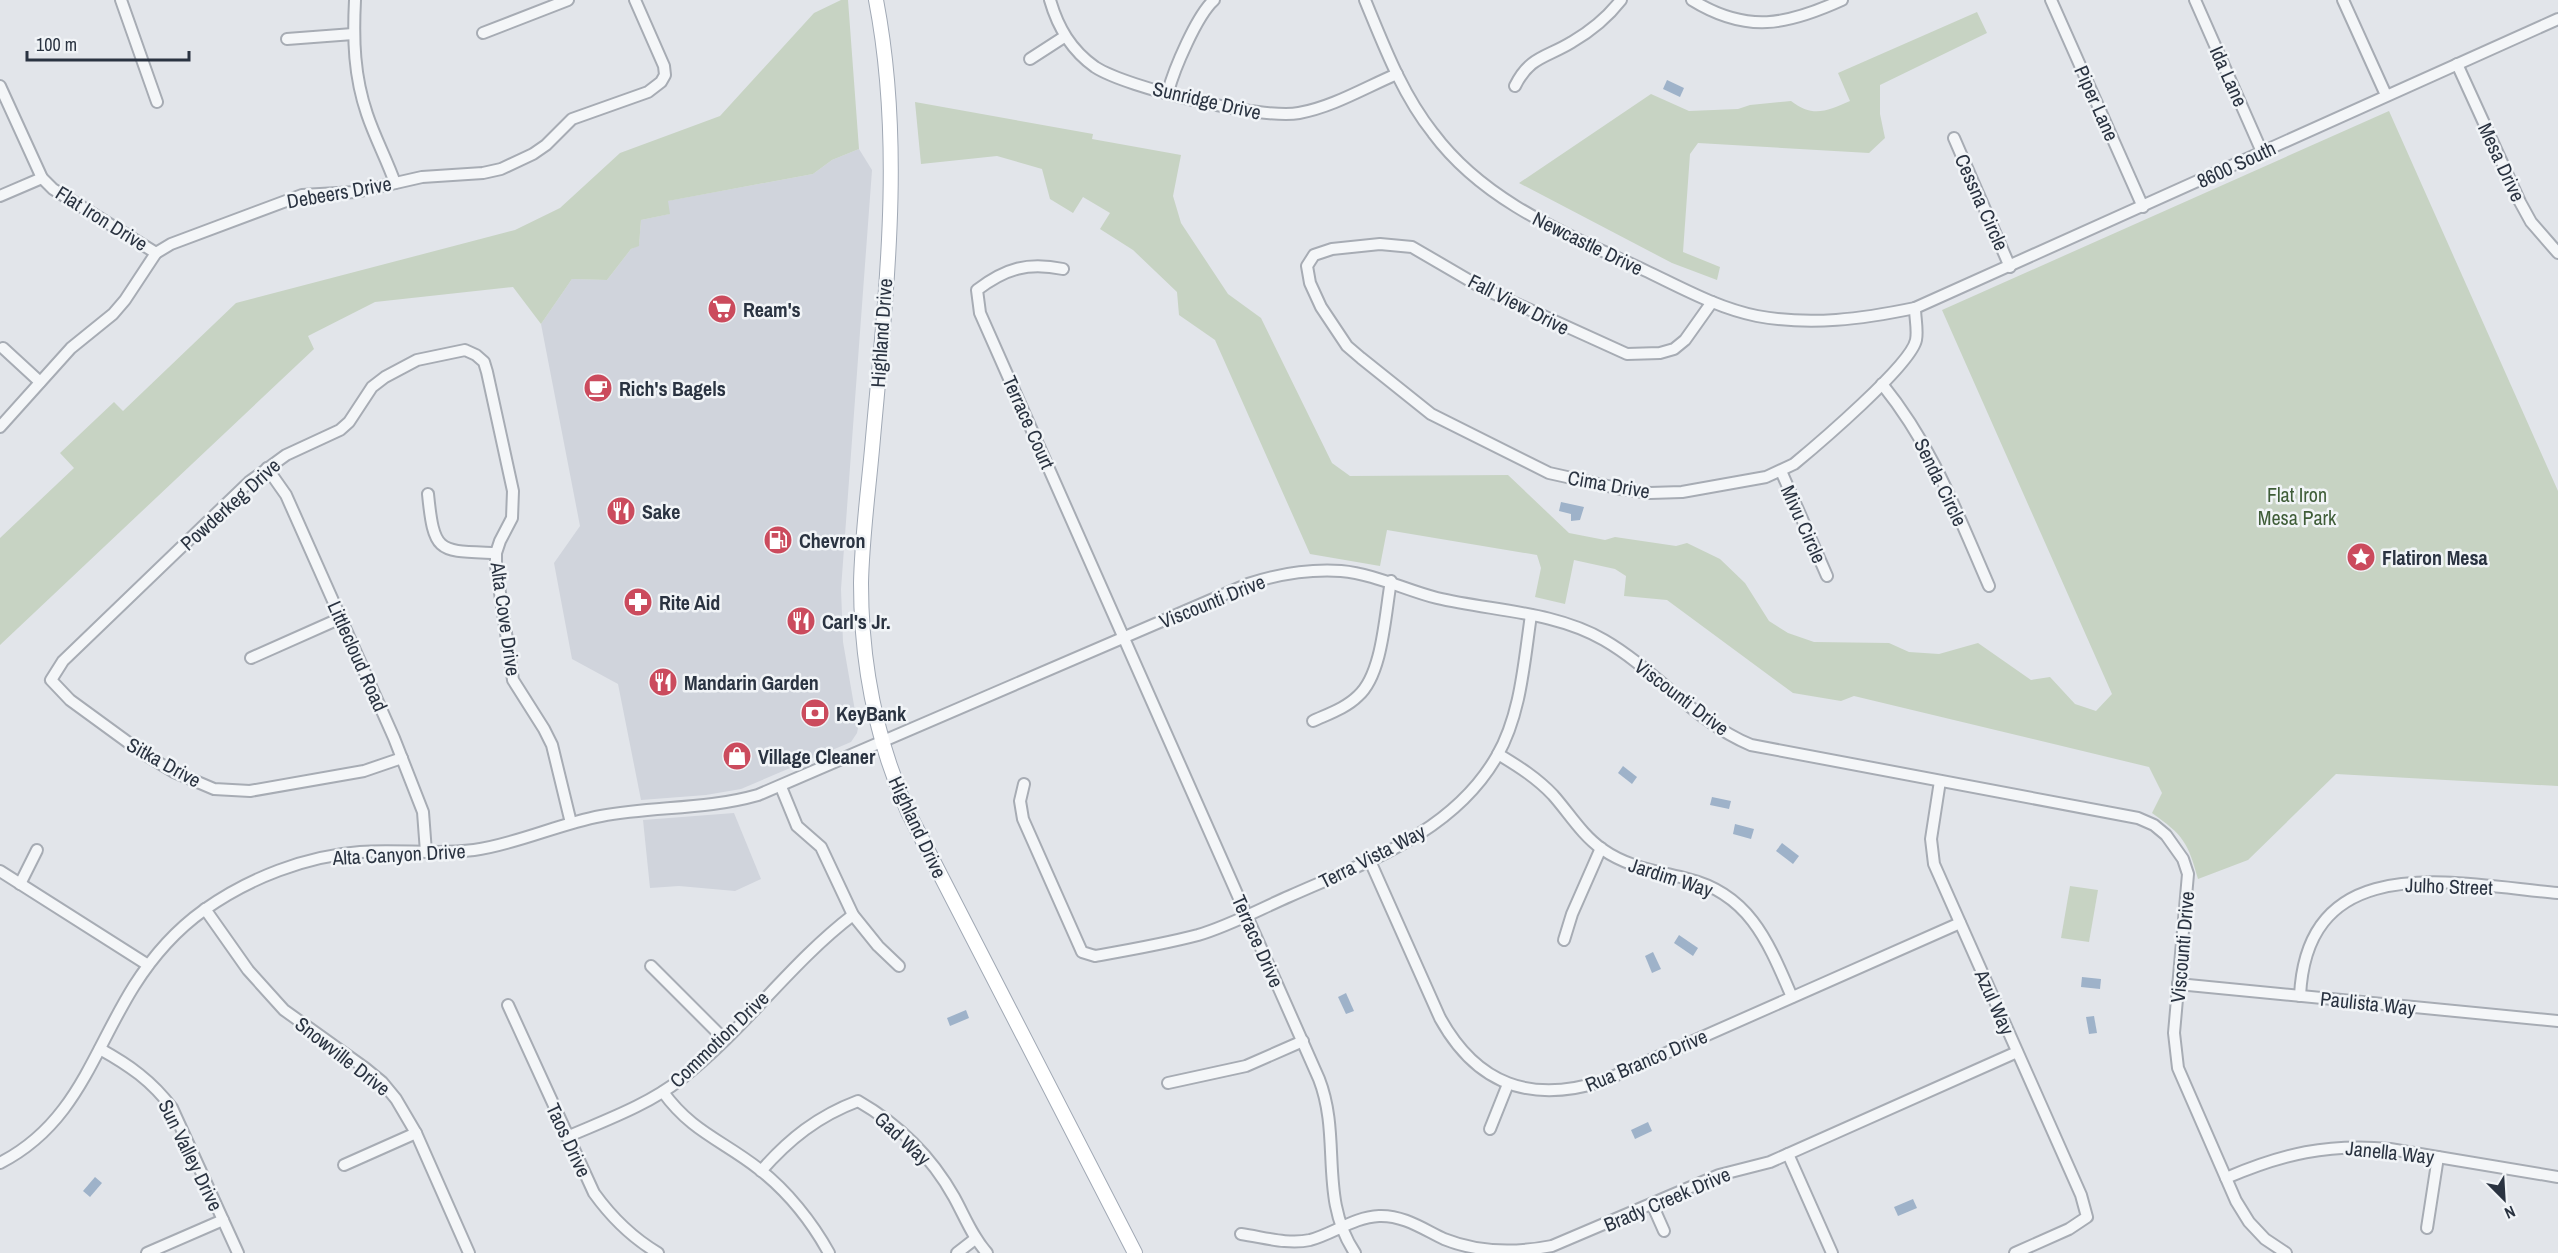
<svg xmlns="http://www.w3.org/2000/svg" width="2558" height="1253" viewBox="0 0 2558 1253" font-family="'Archivo Narrow',sans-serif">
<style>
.built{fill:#d0d4dc}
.green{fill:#c7d3c3}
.water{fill:#9eb2c9}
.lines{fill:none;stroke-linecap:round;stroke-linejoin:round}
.minor-casing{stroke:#a7acb4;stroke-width:14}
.major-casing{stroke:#a1a9b5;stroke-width:16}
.minor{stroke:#f4f6f8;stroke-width:10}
.major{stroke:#fff;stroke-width:14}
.labels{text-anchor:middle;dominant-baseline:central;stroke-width:5;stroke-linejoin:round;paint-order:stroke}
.street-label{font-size:20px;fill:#2a3341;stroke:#f1f4f7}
.poi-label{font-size:20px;font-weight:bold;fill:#2a3341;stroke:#f1f4f7;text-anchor:start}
.park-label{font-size:20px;fill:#3f5d38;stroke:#f1f4f7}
</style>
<rect width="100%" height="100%" fill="#e2e5ea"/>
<!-- built -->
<g class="built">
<path d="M 859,149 L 872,170 L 841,589 L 843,642 L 858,728 L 857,733 L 851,742 L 741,789 L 706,795 L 641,800 L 618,684 L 572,659 L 554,563 L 580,526 L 541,324 L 572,279 L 607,280 L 631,249 L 639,245 L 641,220 L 669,214 L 667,201 L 813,174 L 832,160 Z"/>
<path d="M 734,813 L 761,879 L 735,891 L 679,886 L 650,888 L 643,820 Z"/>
</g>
<!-- green -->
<g class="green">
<path d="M 841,0 L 848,0 L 859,149 L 832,160 L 813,174 L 668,201 L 670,214 L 641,220 L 639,246 L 631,249 L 607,280 L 572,279 L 541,324 L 513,287 L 375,302 L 308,336 L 314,349 L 0,645 L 0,538 L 74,468 L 60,453 L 114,402 L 123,411 L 236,303 L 515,230 L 560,208 L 620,153 L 720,116 L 814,13 Z"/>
<path d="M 1977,12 L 1987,33 L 1880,85 L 1880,114 L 1885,138 L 1869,153 L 1698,143 L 1690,154 L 1683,252 L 1720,267 L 1717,280 L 1672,263 L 1519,183 L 1651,94 L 1689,111 L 1738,109 L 1750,105 L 1791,101 C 1813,118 1827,111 1850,101 L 1838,73 Z"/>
<path d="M 915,102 L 1093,134 L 1092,139 L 1181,155 L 1173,196 L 1181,223 L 1228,294 L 1261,318 L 1332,463 L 1350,476 L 1508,475 L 1569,533 L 1605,540 L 1615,537 L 1676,546 L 1687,543 L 1720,559 L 1745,583 L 1769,621 L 1788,633 L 1814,642 L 1889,643 L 1909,652 L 1939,654 L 1978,643 L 2031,680 L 2050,677 L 2075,704 L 2096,711 L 2112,694 L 1942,310 L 2389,111 L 2558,491 L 2558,786 L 2336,774 L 2248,860 L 2198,879 C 2188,842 2183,835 2152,813 L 2162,793 L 2149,767 L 1854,696 L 1841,701 L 1793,693 L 1667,600 L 1624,596 L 1626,576 L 1615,569 L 1574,560 L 1565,604 L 1535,597 L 1541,568 L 1537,555 L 1387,530 L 1380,566 L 1310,554 L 1215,340 L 1179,315 L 1177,292 L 1133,250 L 1100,229 L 1110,213 L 1083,197 L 1073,213 L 1050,199 L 1042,169 L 997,156 L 921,164 Z"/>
<path d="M 2070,886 L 2098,890 L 2089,942 L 2061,938 Z"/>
</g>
<!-- water -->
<g class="water">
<path d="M 1667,80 L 1684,88 L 1680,97 L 1663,89 Z"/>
<path d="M 1561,502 L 1584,507 L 1580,520 L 1571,521 L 1571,514 L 1559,511 Z"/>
<path d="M 1623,766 L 1637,777 L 1632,784 L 1618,773 Z"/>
<path d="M 1712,797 L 1731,801 L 1729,809 L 1710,805 Z"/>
<path d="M 1735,824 L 1754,829 L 1751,839 L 1733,834 Z"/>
<path d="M 1782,843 L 1799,856 L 1793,864 L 1776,851 Z"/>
<path d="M 1679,935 L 1698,948 L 1693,956 L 1674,943 Z"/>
<path d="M 1653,952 L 1661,969 L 1652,973 L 1645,956 Z"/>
<path d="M 2082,977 L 2101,979 L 2100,989 L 2081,987 Z"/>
<path d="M 1346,993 L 1354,1011 L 1346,1014 L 1338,997 Z"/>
<path d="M 966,1010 L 969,1018 L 950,1026 L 947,1018 Z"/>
<path d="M 2094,1016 L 2097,1033 L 2089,1034 L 2086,1017 Z"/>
<path d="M 1648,1122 L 1652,1131 L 1635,1139 L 1631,1130 Z"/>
<path d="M 95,1177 L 102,1183 L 90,1197 L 83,1191 Z"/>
<path d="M 1913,1199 L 1917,1208 L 1898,1216 L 1894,1207 Z"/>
</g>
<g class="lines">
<!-- minor casing -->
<g class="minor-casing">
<g id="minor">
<path d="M 121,0 L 157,102"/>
<path d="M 355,0 C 353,40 354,76 367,114 C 375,138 387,160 395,183"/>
<path d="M 1050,0 C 1058,28 1071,50 1095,67 C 1127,88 1262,120 1299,113 C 1333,107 1366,87 1397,74"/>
<path d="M 1365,0 C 1384,46 1402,94 1433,133 C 1485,203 1567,234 1644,270 C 1680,287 1717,308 1757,316 C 1811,326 1862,319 1915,308 L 2558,19"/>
<path d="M 1692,0 C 1747,34 1787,25 1842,0"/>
<path d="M 2051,0 L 2143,207"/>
<path d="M 2195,0 L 2262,152"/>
<path d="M 2343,0 L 2386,95"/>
<path d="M 483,33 L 568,0"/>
<path d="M 287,39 L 353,34"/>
<path d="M 1030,59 L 1064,37"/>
<path d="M 2457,64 L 2520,202 L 2531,222 L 2558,253"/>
<path d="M 0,86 L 42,178 L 53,189 L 156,253"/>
<path d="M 1515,86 C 1530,56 1546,58 1572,42 C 1591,31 1607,18 1621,0"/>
<path d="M 1168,92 C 1174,69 1197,15 1214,0"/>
<path d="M 1954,138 L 2010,267"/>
<path d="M 0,196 L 42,178"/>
<path d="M 1063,269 C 1028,262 1006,268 977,290 L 980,313 L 1319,1079 C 1342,1138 1318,1198 1355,1253"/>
<path d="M 1712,302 L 1685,340 L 1674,349 L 1660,353 L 1627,354 L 1484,289 L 1412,247 L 1380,244 L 1332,249 L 1314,255 L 1307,266 L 1310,283 L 1321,307 L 1347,346 L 1361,358 L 1431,414 L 1549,473 L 1621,489 L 1650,493 L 1682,492 L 1766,477 L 1794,464 C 1817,445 1911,365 1916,340 C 1918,330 1915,318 1915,308"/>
<path d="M 3,348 L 40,382"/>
<path d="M 1882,384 C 1933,447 1957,513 1989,586"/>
<path d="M 0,427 L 71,348 L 113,314 L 125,300 L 156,253 L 171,244 L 302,195 L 356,192 L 422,177 L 483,173 L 501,169 L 533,154 L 546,145 L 572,119 L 648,92 L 661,82 L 665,75 L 664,66 L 635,0"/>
<path d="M 267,468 L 286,495 L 394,738 L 423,812 L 426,852"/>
<path d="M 1781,471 L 1827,576"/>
<path d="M 428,494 C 434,555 439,551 496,553"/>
<path d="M 251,658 L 341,618"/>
<path d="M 1313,721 C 1328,714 1346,708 1358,696 C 1383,674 1385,613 1391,581"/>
<path d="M 1498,754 C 1518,766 1537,778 1553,795 C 1569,813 1582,835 1602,849 C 1629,868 1657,871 1688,879 C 1750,894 1769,944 1792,997"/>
<path d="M 402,758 L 364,771 L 250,791 L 214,789 L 174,772 L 144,754 L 70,700 L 51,680 L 63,661 L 249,482 L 286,455 L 340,430 L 349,422 L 372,387 L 385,377 L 417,360 L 465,350 L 476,355 L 484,362 L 487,372 L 513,491 L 512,518 L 500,541 L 496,553 L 496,566 L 513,680 L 544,729 L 552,745 L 571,823"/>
<path d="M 1940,781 L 1931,839 L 1934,864 L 2081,1195 L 2087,1217 L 2069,1229 L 2015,1253"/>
<path d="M 1024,784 L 1020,801 L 1023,819 L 1082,952 L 1095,956 C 1129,950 1164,944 1198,935 C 1229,926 1260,909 1290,896 C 1366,862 1453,833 1497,756 C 1521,714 1524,662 1531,615"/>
<path d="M 781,787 L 797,826 L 821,847 L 853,915 L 878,946 L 899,966"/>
<path d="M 1370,861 L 1440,1018 C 1477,1085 1531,1104 1603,1081 L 1960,923"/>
<path d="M 0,871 L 148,965"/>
<path d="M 20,884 L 37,850"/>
<path d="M 205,909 L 248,970 L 284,1010 L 365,1068 L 382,1082 L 396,1099 L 416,1133 L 469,1253"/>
<path d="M 1564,940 L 1572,914 L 1601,848"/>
<path d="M 651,966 L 724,1039"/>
<path d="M 2178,984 L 2558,1021"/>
<path d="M 2300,996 C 2307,847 2455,884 2558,893"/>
<path d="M 508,1005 L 594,1193 C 612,1218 631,1237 658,1253"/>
<path d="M 100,1049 C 129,1065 152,1081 172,1108 L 238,1253"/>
<path d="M 1168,1083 L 1246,1066 L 1303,1041"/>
<path d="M 663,1092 C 692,1132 722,1140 759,1169 C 787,1191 812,1222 829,1253"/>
<path d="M 1490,1129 L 1508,1084"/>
<path d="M 567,1137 C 606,1120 648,1105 681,1079 C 744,1030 790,963 853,915"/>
<path d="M 1788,1154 L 1832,1253"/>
<path d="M 0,1163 C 76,1124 92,1053 134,986 C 153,956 176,930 204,910 C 249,878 306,856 360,852 C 398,849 436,855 474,850 C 517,844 558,824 601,816 C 655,806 705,810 758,795 L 1248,584 C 1278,574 1309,569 1341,571 C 1375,574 1405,590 1437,598 C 1492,611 1554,611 1604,640 C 1656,670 1695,722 1751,745 L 2138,818 L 2154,825 L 2166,835 L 2183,859 L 2188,874 L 2174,1033 L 2178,1068 L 2236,1201 L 2249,1222 L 2265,1239 L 2286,1253"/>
<path d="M 344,1165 L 416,1133"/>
<path d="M 761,1171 C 789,1139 818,1116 858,1101 C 898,1124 931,1156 954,1197 C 965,1217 972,1236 987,1253"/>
<path d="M 2226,1178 C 2282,1154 2328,1143 2390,1149 L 2558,1177"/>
<path d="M 1652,1204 L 1664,1231"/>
<path d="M 2427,1228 L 2438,1157"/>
<path d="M 1241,1234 C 1263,1237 1288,1245 1310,1240 C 1333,1234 1354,1217 1379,1216 C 1403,1215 1423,1229 1444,1239 C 1479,1253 1516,1253 1552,1246 L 1719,1175 L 1770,1162 L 2017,1052"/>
<path d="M 147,1253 L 223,1220"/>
<path d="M 957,1253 L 975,1239"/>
</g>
</g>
<!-- major casing -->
<g class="major-casing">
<path id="major" d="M 876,0 C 904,145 886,293 873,438 C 869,486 862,535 861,583 C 861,662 876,740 908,812 L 1135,1253"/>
</g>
<!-- minor -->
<use href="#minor" class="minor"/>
<!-- major -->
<use href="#major" class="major"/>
</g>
<!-- icons -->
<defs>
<g id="supermarket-disc" transform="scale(1.5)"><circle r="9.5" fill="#cb4b5d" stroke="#f1f4f7"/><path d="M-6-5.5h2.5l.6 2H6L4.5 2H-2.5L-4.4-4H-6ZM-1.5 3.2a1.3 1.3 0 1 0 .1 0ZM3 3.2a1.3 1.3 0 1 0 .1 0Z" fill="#fff"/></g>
<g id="cafe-disc" transform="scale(1.5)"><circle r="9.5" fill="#cb4b5d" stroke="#f1f4f7"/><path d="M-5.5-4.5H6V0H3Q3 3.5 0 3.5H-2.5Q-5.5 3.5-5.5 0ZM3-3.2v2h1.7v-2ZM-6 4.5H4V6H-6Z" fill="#fff"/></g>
<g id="restaurant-disc" transform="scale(1.5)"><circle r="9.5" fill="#cb4b5d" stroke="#f1f4f7"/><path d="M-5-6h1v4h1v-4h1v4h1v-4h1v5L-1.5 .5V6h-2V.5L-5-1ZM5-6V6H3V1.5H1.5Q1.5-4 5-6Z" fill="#fff"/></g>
<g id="fuel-disc" transform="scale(1.5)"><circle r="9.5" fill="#cb4b5d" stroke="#f1f4f7"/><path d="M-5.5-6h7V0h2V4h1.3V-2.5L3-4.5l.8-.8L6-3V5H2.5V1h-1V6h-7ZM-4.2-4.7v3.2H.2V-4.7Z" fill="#fff"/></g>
<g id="sight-disc" transform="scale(1.5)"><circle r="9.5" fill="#cb4b5d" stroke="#f1f4f7"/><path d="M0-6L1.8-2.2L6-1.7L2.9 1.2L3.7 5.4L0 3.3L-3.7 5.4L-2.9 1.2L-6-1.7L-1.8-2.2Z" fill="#fff"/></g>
<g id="pharmacy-disc" transform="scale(1.5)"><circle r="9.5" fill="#cb4b5d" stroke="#f1f4f7"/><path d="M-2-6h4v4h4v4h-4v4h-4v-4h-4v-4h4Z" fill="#fff"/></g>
<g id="bank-disc" transform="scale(1.5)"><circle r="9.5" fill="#cb4b5d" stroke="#f1f4f7"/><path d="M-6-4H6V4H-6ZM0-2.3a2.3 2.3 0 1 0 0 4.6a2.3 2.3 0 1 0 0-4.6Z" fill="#fff"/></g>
<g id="shop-disc" transform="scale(1.5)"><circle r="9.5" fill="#cb4b5d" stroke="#f1f4f7"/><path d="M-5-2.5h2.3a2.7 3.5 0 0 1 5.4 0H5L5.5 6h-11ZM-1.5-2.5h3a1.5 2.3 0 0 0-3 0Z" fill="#fff"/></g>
</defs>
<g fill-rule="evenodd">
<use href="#supermarket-disc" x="722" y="309"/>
<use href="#cafe-disc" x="598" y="388"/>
<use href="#restaurant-disc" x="621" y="511"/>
<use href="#fuel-disc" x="778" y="540"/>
<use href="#sight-disc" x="2361" y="557"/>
<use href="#pharmacy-disc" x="638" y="602"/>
<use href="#restaurant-disc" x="801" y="621"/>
<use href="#restaurant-disc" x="663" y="682"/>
<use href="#bank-disc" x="815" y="713"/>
<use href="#shop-disc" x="737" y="756"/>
</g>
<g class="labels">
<!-- street labels -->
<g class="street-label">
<text transform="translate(2229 76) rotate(66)">Ida Lane</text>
<text transform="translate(1207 100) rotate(13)">Sunridge Drive</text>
<text transform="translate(2097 103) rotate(66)">Piper Lane</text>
<text transform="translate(2502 162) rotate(65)">Mesa Drive</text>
<text transform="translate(2236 164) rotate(-25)">8600 South</text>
<text transform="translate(339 192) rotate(-10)">Debeers Drive</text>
<text transform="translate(1982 202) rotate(66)">Cessna Circle</text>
<text transform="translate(102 218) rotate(32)">Flat Iron Drive</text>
<text transform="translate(1588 243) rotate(26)">Newcastle Drive</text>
<text transform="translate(1519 304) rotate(27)">Fall View Drive</text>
<text transform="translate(881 333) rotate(-86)">Highland Drive</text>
<text transform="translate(1029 422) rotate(66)">Terrace Court</text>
<text transform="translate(1941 482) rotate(64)">Senda Circle</text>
<text transform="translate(1609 484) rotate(10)">Cima Drive</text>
<text transform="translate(230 504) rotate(-42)">Powderkeg Drive</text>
<text transform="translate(1804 524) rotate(66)">Mivu Circle</text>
<text transform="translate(1212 601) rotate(-22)">Viscounti Drive</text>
<text transform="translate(506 619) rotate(82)">Alta Cove Drive</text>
<text transform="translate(358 656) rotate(66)">Littlecloud Road</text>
<text transform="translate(1682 697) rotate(37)">Viscounti Drive</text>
<text transform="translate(164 762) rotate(29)">Sitka Drive</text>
<text transform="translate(918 827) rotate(65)">Highland Drive</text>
<text transform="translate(399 854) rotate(-3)">Alta Canyon Drive</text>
<text transform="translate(1372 856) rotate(-27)">Terra Vista Way</text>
<text transform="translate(1671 877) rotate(18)">Jardim Way</text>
<text transform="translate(2449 886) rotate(2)">Julho Street</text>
<text transform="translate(1258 941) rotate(66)">Terrace Drive</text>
<text transform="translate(2182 947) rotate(-85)">Viscounti Drive</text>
<text transform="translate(1995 1002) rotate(66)">Azul Way</text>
<text transform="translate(2368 1003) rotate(6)">Paulista Way</text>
<text transform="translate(719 1039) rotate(-44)">Commotion Drive</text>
<text transform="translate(343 1056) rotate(38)">Snowville Drive</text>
<text transform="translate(1646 1060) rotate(-23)">Rua Branco Drive</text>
<text transform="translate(903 1138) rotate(43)">Gad Way</text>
<text transform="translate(569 1140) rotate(65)">Taos Drive</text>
<text transform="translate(2390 1152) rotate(6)">Janella Way</text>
<text transform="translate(191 1155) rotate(64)">Sun Valley Drive</text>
<text transform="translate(1667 1199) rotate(-23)">Brady Creek Drive</text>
</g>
<!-- poi labels -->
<g class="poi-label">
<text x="743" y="309">Ream's</text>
<text x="619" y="388">Rich's Bagels</text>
<text x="642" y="511">Sake</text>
<text x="799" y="540">Chevron</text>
<text x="2382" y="557">Flatiron Mesa</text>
<text x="659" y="602">Rite Aid</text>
<text x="822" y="621">Carl's Jr.</text>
<text x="684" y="682">Mandarin Garden</text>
<text x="836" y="713">KeyBank</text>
<text x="758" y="756">Village Cleaner</text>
</g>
<!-- park labels -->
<g class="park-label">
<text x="2297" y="494">Flat Iron<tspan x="2297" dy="23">Mesa Park</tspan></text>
</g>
</g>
<!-- north arrow -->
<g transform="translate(2504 1199) rotate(156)" stroke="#f1f4f7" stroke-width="4.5" paint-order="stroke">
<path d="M0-4.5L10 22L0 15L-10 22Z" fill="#2a3341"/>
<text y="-9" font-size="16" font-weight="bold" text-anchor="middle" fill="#2a3341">N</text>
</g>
<!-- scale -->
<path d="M27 51v9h162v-9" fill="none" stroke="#2a3341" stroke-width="3"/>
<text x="36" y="51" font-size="18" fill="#2a3341" stroke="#f1f4f7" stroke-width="4.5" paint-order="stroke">100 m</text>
</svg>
